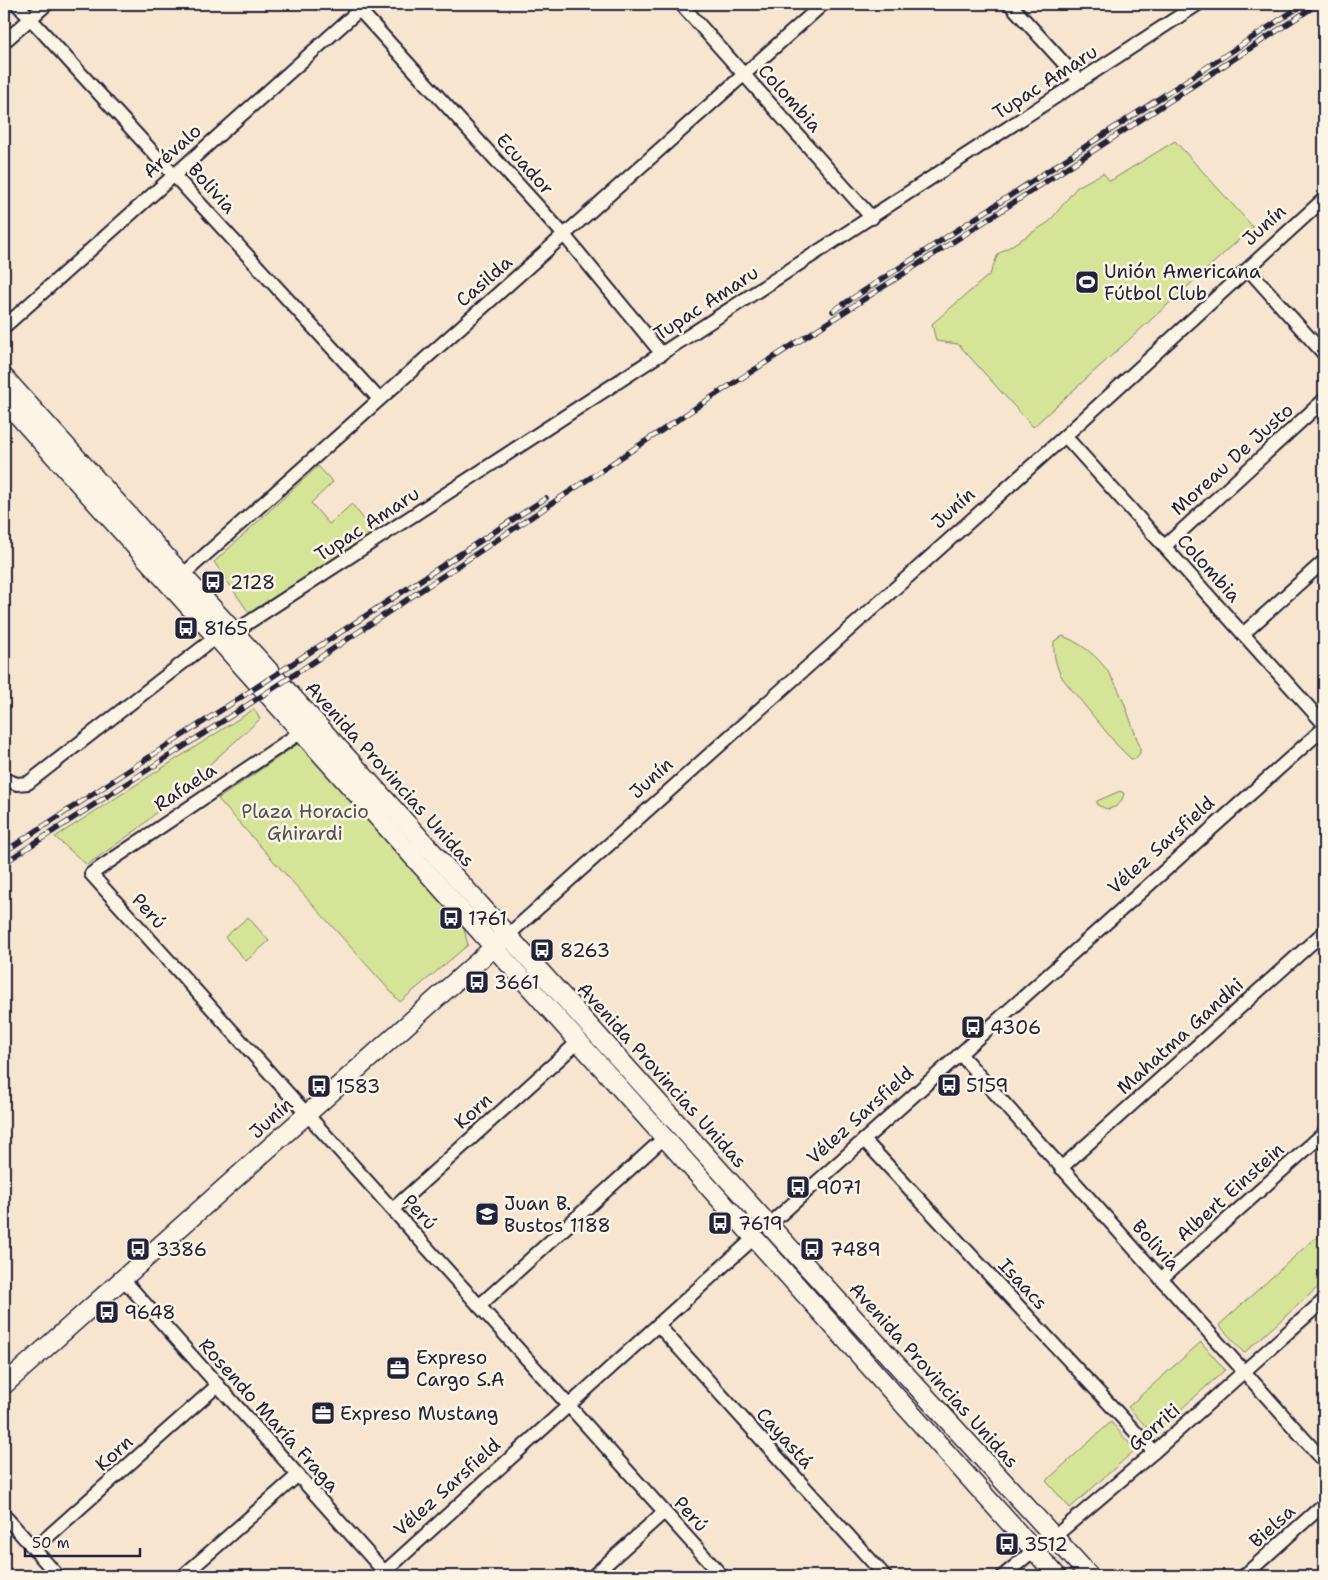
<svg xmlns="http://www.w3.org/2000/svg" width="1328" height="1580" viewBox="0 0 1328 1580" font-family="'Shantell Sans',sans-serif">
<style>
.green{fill:#d5e497;stroke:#7c8369}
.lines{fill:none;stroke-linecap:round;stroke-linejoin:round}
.street-casing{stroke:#22223b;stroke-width:16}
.secondary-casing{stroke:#22223b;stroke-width:21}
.street{stroke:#fcf5e5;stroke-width:12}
.secondary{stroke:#fcf5e5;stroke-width:18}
.rail-casing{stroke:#22223b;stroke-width:5.5}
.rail{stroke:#fcf5e5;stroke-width:4;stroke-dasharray:11;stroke-linecap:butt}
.labels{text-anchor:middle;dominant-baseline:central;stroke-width:5;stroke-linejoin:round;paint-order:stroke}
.street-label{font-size:19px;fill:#22223b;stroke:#fcf5e5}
.poi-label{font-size:19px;fill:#22223b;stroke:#fcf5e5;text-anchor:start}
.park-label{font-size:19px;fill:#4f5252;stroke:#fcf5e5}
</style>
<rect width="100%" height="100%" fill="#f8e5d0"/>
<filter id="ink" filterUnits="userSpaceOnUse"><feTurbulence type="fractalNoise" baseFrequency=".02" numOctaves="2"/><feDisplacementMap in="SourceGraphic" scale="10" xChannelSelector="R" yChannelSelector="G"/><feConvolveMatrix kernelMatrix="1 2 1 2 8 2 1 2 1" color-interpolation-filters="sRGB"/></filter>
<g filter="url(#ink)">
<!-- green -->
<g class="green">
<path d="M 1175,141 L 1253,227 L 1033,427 L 958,344 L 936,341 L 932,324 L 990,274 L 998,254 L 1049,222 L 1077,187 L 1103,173 L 1110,181 Z"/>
<path d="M 318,466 L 333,482 L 311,503 L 329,524 L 352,504 L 376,535 L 249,613 L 214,562 Z"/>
<path d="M 1063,636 C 1115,658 1122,699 1140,747 L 1140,753 L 1135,759 L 1131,759 L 1117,745 L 1063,679 C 1056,667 1053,655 1054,641 Z"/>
<path d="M 254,709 L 260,719 L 138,829 L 87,865 L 55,837 Z"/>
<path d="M 299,743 L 464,929 L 468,945 L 400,1002 L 218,799 Z"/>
<path d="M 1120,791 L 1124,793 C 1122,803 1117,808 1107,809 L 1097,805 L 1097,801 Z"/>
<path d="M 248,917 L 269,941 L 246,961 L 225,937 Z"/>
<path d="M 1324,1230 L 1324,1282 L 1244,1353 L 1219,1325 Z"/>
<path d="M 1201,1342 L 1225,1370 L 1153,1434 L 1128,1407 Z"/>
<path d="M 1111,1422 L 1135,1450 L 1070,1508 L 1046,1481 Z"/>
</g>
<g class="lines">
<!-- street casing -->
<g class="street-casing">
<g id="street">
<path d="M 17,4 L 379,399"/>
<path d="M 681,4 L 872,218"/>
<path d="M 1010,4 L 1080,81"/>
<path d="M 355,5 L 564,235 L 662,354"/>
<path d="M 4,42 L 47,4"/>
<path d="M 1248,269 L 1324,354"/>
<path d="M 4,327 L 366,4"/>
<path d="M 1065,436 L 1324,724"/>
<path d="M 1165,546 L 1324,400"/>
<path d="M 177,580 L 823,4"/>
<path d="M 234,632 L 1198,4"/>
<path d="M 1243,634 L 1324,561"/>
<path d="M 301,732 L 91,874 L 722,1576"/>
<path d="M 4,779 L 17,784 L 28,783 L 216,637"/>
<path d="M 507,936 L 1065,436 L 1324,199"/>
<path d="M 960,1054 L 1324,1461"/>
<path d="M 864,1140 L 1154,1452"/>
<path d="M 1061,1168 L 1324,932"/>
<path d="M 393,1209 L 578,1042"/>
<path d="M 769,1225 L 1324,728"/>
<path d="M 123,1279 L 388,1576"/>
<path d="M 1161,1279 L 1324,1133"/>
<path d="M 479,1306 L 664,1138"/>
<path d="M 658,1325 L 885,1576"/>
<path d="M 4,1515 L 58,1576"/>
<path d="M 34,1549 L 218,1385"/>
<path d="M 183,1576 L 298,1475"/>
<path d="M 380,1576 L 754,1238"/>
<path d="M 593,1576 L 664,1512"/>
<path d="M 1003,1576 L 1034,1550 L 1054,1537 L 1154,1452 L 1324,1300"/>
<path d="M 1244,1576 L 1324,1504"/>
</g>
</g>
<!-- secondary casing -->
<g class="secondary-casing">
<g id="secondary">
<path d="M 4,377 L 769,1225 L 1090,1576"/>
<path d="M 4,400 L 1057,1576"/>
<path d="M 4,1385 L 503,939"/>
</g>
</g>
<!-- street -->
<use href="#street" class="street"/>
<!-- secondary -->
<use href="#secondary" class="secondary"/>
<!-- rail casing -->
<g class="rail-casing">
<g id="rail">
<path d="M 833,311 L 1304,4"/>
<path d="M 4,852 L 546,498"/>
<path d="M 4,863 L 280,684 L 712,397 L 990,218 L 1318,4"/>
</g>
</g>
<!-- rail -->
<use href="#rail" class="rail"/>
</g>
</g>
<!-- icons -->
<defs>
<g id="stadium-square" transform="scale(1.25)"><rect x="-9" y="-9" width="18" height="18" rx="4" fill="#22223b" stroke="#fcf5e5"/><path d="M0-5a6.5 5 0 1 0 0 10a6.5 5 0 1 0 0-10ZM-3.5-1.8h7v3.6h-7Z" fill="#fff"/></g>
<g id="bus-square" transform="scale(1.25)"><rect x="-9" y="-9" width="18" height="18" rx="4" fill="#22223b" stroke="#fcf5e5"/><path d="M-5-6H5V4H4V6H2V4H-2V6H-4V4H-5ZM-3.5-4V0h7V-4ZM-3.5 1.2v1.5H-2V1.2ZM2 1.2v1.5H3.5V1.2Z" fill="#fff"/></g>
<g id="school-square" transform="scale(1.25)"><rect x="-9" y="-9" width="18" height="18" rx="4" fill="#22223b" stroke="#fcf5e5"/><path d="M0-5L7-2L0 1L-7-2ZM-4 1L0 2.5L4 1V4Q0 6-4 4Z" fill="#fff"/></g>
<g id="office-square" transform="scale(1.25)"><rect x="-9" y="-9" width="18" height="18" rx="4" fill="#22223b" stroke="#fcf5e5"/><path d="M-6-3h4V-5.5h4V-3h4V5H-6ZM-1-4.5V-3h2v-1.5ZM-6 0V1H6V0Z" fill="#fff"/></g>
</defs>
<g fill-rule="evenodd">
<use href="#stadium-square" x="1087" y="282"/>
<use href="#bus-square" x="213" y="582"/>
<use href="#bus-square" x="186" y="628"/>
<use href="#bus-square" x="451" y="918"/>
<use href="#bus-square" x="542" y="950"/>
<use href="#bus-square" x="477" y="982"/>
<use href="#bus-square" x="973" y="1027"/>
<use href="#bus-square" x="949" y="1085"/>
<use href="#bus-square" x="319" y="1086"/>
<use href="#bus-square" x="798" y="1187"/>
<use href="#school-square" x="487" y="1214"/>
<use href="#bus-square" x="720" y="1223"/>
<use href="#bus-square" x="138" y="1249"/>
<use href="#bus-square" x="812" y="1249"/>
<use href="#bus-square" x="107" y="1312"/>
<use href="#office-square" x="398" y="1368"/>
<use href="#office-square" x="323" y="1413"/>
<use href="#bus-square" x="1007" y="1544"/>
</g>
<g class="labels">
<!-- street labels -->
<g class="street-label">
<text transform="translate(1045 82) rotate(-33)">Tupac Amaru</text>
<text transform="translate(790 98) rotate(48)">Colombia</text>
<text transform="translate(172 151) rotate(-42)">Arévalo</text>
<text transform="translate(525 164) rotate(48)">Ecuador</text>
<text transform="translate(212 188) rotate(48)">Bolivia</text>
<text transform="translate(1264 225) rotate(-42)">Junín</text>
<text transform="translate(484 281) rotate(-41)">Casilda</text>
<text transform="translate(706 303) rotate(-33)">Tupac Amaru</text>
<text transform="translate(1232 459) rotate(-42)">Moreau De Justo</text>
<text transform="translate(953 508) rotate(-42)">Junín</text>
<text transform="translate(367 524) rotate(-33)">Tupac Amaru</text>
<text transform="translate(1209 568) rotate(48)">Colombia</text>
<text transform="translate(390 774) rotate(48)">Avenida Provincias Unidas</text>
<text transform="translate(651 778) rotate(-42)">Junín</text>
<text transform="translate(185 787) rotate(-34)">Rafaela</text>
<text transform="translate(1161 845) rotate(-42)">Vélez Sarsfield</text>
<text transform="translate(149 911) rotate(48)">Perú</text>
<text transform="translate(1180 1036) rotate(-42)">Mahatma Gandhi</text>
<text transform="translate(662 1075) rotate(48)">Avenida Provincias Unidas</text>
<text transform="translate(473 1111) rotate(-42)">Korn</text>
<text transform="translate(860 1115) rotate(-42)">Vélez Sarsfield</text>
<text transform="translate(271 1118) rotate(-42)">Junín</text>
<text transform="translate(1230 1192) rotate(-42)">Albert Einstein</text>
<text transform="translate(420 1212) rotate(48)">Perú</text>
<text transform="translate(1156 1245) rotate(48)">Bolivia</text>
<text transform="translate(1023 1284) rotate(47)">Isaacs</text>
<text transform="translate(934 1375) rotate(48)">Avenida Provincias Unidas</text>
<text transform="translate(269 1415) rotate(48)">Rosendo María Fraga</text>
<text transform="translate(1154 1427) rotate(-41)">Gorriti</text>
<text transform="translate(785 1438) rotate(48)">Cayastá</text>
<text transform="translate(114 1453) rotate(-42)">Korn</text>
<text transform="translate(447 1487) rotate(-42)">Vélez Sarsfield</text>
<text transform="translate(691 1514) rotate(48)">Perú</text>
<text transform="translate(1272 1526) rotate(-42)">Bielsa</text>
</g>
<!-- poi labels -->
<g class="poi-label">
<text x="1104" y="271">Unión Americana<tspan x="1104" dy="22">Fútbol Club</tspan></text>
<text x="230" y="582">2128</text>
<text x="204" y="628">8165</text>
<text x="468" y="918">1761</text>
<text x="560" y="950">8263</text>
<text x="494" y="982">3661</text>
<text x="990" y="1027">4306</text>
<text x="966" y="1085">5159</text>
<text x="336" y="1086">1583</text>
<text x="816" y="1187">9071</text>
<text x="504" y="1203">Juan B.<tspan x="504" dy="22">Bustos 1188</tspan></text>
<text x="738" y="1223">7619</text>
<text x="156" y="1249">3386</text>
<text x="830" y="1249">7489</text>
<text x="124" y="1312">9648</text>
<text x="416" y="1357">Expreso<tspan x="416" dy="22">Cargo S.A</tspan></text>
<text x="340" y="1413">Expreso Mustang</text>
<text x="1024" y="1544">3512</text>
</g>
<!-- park labels -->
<g class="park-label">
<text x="305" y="811">Plaza Horacio<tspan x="305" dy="22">Ghirardi</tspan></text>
</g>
</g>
<!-- margin -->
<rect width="1328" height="1580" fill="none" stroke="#fcf5e5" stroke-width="20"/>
<rect x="10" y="10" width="1308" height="1560" fill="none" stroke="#22223b" stroke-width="2" filter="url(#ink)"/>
<!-- scale -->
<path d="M25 1548v8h115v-8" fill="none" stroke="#22223b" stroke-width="2.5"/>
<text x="32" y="1548" font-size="15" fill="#22223b" stroke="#fcf5e5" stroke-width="4" paint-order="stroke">50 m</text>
</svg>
